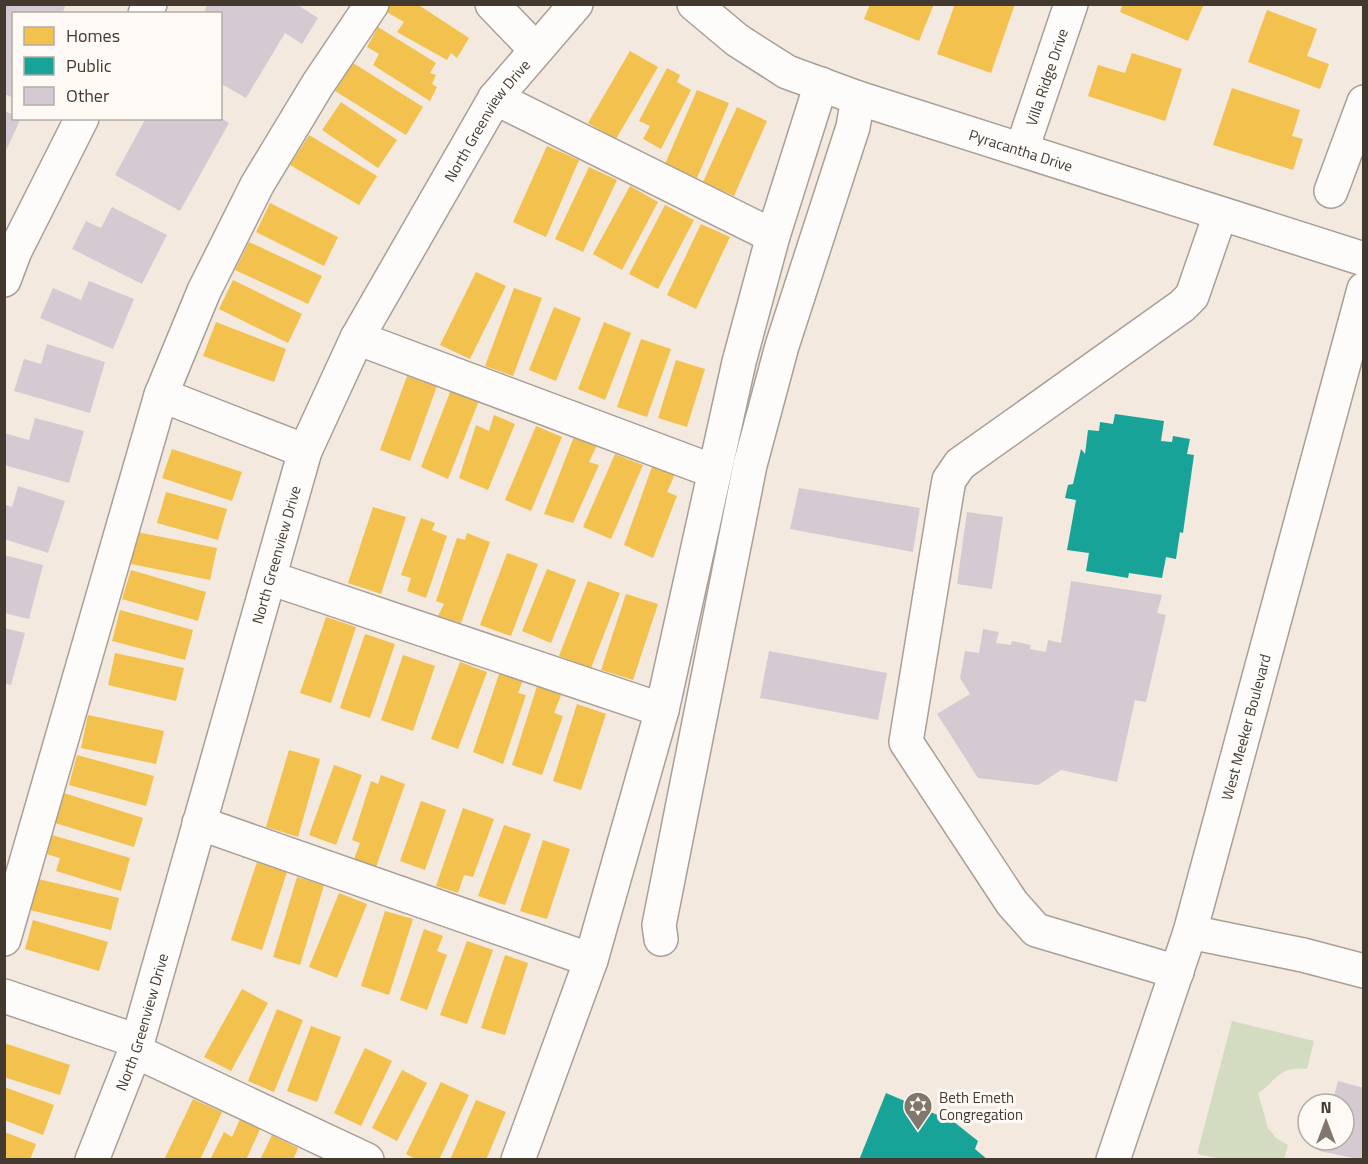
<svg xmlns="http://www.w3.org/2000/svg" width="1368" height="1164" viewBox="0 0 1368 1164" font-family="'Titillium Web',sans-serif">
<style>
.green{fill:#d3dcc0}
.homes{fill:#f2c14e}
.public{fill:#17a398}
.building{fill:#d5cad1}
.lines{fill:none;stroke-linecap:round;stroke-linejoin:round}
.minor-casing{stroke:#a99f97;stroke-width:36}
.minor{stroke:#fdfcfa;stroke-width:33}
.labels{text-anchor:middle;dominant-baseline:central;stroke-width:6;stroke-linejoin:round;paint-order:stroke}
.street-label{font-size:15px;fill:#43392f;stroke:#fef9f4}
.poi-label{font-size:15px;fill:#43392f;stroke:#fef9f4;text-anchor:start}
</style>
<rect width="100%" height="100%" fill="#f4e9df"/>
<!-- green -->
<path class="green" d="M 1232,1021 L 1314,1041 L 1307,1069 C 1278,1066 1277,1081 1258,1093 L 1268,1128 L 1276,1138 L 1288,1145 L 1284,1159 L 1222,1159 L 1197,1154 Z"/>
<!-- homes -->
<g class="homes">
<path d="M 389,4 L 417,4 L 469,38 L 457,58 L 451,53 L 447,60 L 397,32 L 404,22 L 385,11 Z"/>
<path d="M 870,4 L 934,4 L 919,41 L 864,19 Z"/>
<path d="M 955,4 L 1015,4 L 991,73 L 937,54 Z"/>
<path d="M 1123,4 L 1204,4 L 1188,41 L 1120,12 Z"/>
<path d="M 1267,10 L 1317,29 L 1307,56 L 1329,64 L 1320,89 L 1248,62 Z"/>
<path d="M 378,27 L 436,63 L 430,73 L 436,75 L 432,84 L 437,87 L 430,101 L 373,65 L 379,54 L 367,47 Z"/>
<path d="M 630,51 L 658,67 L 616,139 L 588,123 Z"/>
<path d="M 1132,53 L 1182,69 L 1165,121 L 1088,96 L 1098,65 L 1125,73 Z"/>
<path d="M 353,63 L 423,107 L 406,135 L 335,91 Z"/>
<path d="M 667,68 L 680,75 L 677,82 L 691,90 L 661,149 L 643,139 L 650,126 L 639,121 Z"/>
<path d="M 1232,88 L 1300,110 L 1292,136 L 1303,139 L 1293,170 L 1213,145 Z"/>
<path d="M 697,90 L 729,103 L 697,178 L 665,164 Z"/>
<path d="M 341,102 L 397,140 L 378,168 L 322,130 Z"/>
<path d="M 737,107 L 767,121 L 734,196 L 703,182 Z"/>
<path d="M 309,135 L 377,176 L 359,205 L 290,165 Z"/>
<path d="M 547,146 L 579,160 L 546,237 L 513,222 Z"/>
<path d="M 589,167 L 617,180 L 583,252 L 555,239 Z"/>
<path d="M 630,186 L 658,202 L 622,270 L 593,254 Z"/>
<path d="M 270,203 L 338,237 L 324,266 L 256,232 Z"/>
<path d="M 665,205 L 694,220 L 658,289 L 629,274 Z"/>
<path d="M 701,224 L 730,237 L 696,309 L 667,295 Z"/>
<path d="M 249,242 L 322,276 L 308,304 L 235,270 Z"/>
<path d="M 476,272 L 506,286 L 470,359 L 440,345 Z"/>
<path d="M 233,280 L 302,314 L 288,343 L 219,309 Z"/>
<path d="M 514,288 L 542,298 L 513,376 L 485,366 Z"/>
<path d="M 554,307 L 581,318 L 556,381 L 529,370 Z"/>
<path d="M 216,322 L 286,349 L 274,382 L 203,356 Z"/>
<path d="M 604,322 L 631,333 L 605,400 L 578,389 Z"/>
<path d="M 641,339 L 671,349 L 647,417 L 617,407 Z"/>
<path d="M 676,360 L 705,369 L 687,427 L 658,418 Z"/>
<path d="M 407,376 L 437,386 L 410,461 L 380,450 Z"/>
<path d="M 452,387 L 480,398 L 448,479 L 421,467 Z"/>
<path d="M 494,415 L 515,424 L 488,490 L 459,478 L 476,425 L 489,431 Z"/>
<path d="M 536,426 L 562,437 L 531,511 L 505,500 Z"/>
<path d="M 575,434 L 598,443 L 589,462 L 599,465 L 573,523 L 544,514 Z"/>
<path d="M 172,449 L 242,472 L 232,501 L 162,478 Z"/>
<path d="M 615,454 L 643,465 L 611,539 L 583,527 Z"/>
<path d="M 653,464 L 675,474 L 667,492 L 677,496 L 653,558 L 624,545 Z"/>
<path d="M 166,492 L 227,509 L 218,540 L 157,523 Z"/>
<path d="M 373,507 L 406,517 L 381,594 L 348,583 Z"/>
<path d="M 421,518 L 435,523 L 432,530 L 447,536 L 426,598 L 407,591 L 411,578 L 401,575 Z"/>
<path d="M 137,532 L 217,548 L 210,580 L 131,564 Z"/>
<path d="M 467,533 L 490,542 L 461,623 L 438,616 L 444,604 L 436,601 L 457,538 L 465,540 Z"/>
<path d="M 507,553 L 538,564 L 511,636 L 480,625 Z"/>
<path d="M 547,569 L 576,580 L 551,643 L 522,631 Z"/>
<path d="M 131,570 L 206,592 L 198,621 L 122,599 Z"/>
<path d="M 588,581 L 620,593 L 591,668 L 559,656 Z"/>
<path d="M 626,594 L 658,604 L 633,680 L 601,670 Z"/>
<path d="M 120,610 L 193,630 L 185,660 L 112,641 Z"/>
<path d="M 326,617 L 356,627 L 331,703 L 300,693 Z"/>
<path d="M 365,634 L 395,644 L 370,718 L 340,708 Z"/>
<path d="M 115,653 L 184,668 L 176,701 L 108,685 Z"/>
<path d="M 403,655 L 435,666 L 413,731 L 381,720 Z"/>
<path d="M 460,662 L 487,672 L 458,749 L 431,739 Z"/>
<path d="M 500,671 L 523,680 L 518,693 L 526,695 L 503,764 L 473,752 Z"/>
<path d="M 538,683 L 562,693 L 554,713 L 563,716 L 542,775 L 512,765 Z"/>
<path d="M 577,704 L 606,714 L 581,790 L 553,781 Z"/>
<path d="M 88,715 L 164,731 L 156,764 L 81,748 Z"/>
<path d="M 289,750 L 320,759 L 298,837 L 266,827 Z"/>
<path d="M 77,755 L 154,776 L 146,806 L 69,785 Z"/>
<path d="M 334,765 L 362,775 L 336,845 L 309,835 Z"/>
<path d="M 381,775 L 405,784 L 376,867 L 354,859 L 360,843 L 352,840 L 371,781 L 378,784 Z"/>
<path d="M 64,793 L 143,818 L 134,847 L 55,823 Z"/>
<path d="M 421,801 L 446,810 L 425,870 L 400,861 Z"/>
<path d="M 463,808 L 494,819 L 473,877 L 464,875 L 458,893 L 436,886 Z"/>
<path d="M 504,825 L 531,834 L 505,905 L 478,896 Z"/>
<path d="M 52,835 L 130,858 L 121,891 L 56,871 L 60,858 L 46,854 Z"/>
<path d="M 543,840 L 570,849 L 547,919 L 520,911 Z"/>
<path d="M 257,862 L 287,872 L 262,950 L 231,940 Z"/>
<path d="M 297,877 L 324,885 L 300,965 L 273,957 Z"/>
<path d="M 38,879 L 119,898 L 111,930 L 30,910 Z"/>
<path d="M 339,893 L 367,904 L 337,978 L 309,967 Z"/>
<path d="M 385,911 L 413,919 L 389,995 L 361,986 Z"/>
<path d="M 33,920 L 108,942 L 99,971 L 25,949 Z"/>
<path d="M 424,929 L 443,936 L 437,951 L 447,955 L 427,1010 L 400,1000 Z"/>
<path d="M 467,941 L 493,950 L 467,1024 L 440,1015 Z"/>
<path d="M 505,955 L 528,963 L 505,1035 L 481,1028 Z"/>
<path d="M 242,989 L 268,1003 L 231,1071 L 204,1057 Z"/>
<path d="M 277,1009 L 303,1020 L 274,1092 L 248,1081 Z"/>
<path d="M 311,1026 L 341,1037 L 317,1102 L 287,1091 Z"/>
<path d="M 4,1043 L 70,1065 L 60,1095 L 4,1077 Z"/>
<path d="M 365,1048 L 392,1061 L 361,1126 L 334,1113 Z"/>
<path d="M 402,1070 L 427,1083 L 397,1141 L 372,1128 Z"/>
<path d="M 441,1082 L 469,1095 L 439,1160 L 417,1160 L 406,1154 Z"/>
<path d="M 4,1087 L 54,1105 L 43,1135 L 4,1120 Z"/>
<path d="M 193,1099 L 222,1112 L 200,1160 L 164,1160 Z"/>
<path d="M 476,1100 L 506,1112 L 486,1160 L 450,1160 Z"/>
<path d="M 241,1117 L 261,1127 L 246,1160 L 210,1160 L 224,1132 L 232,1137 Z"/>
<path d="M 4,1132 L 36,1144 L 30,1160 L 4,1160 Z"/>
<path d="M 272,1135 L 298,1148 L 293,1160 L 260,1160 Z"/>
</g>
<!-- public -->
<g class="public">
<path d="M 1115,414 L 1164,421 L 1161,441 L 1172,442 L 1173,436 L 1190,439 L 1187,454 L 1194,455 L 1183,533 L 1180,532 L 1176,559 L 1166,557 L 1162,578 L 1129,573 L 1128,578 L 1086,571 L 1089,553 L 1067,550 L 1076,500 L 1065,498 L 1068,485 L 1073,484 L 1081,449 L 1085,454 L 1088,430 L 1099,431 L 1100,422 L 1113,424 Z"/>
<path d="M 886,1093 L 954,1122 L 978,1141 L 975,1149 L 988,1160 L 859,1160 Z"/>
</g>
<!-- building -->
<g class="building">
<path d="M 4,4 L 66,4 L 62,14 L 14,14 L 14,98 L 4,94 Z"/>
<path d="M 208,4 L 296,4 L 318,18 L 302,44 L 285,33 L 246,98 L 220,83 L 220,14 L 203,14 Z"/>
<path d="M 4,111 L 14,115 L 14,118 L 21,118 L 4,155 Z"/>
<path d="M 146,118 L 221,118 L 229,123 L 180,211 L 115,175 Z"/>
<path d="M 112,207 L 167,235 L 142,284 L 72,249 L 86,221 L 101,228 Z"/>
<path d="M 89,281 L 134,299 L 113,349 L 40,318 L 53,288 L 81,300 Z"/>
<path d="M 47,344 L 105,362 L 90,413 L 14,391 L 24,359 L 41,364 Z"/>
<path d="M 35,418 L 84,431 L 69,483 L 4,465 L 4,433 L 29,440 Z"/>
<path d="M 18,486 L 65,501 L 48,553 L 4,539 L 4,504 L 12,507 Z"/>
<path d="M 799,488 L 920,508 L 913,552 L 790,529 Z"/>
<path d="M 967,512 L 1003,517 L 992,589 L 957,584 Z"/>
<path d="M 4,555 L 43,565 L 29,619 L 4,613 Z"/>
<path d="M 1071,581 L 1162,595 L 1157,613 L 1166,615 L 1146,702 L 1135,700 L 1117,782 L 1061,770 L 1038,785 L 978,778 L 937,714 L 970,694 L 960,678 L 965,651 L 979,653 L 983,629 L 999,632 L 996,643 L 1011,645 L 1012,641 L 1031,645 L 1030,649 L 1046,652 L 1048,640 L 1061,643 Z"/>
<path d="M 4,628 L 25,633 L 11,685 L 4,683 Z"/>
<path d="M 769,651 L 887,673 L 878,720 L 760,698 Z"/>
<path d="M 1338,1081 L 1364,1088 L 1364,1160 L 1319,1151 L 1322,1140 L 1344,1140 L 1344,1104 L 1332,1104 Z"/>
</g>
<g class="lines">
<!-- minor casing -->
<g class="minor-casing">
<g id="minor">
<path d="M 492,4 L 536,50"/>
<path id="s1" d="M 694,4 L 737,40 L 787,72 L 858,98 L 1364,259"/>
<path d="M 145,14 L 150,4"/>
<path d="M 495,98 L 773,236"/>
<path id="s2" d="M 1022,149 L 1071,4"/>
<path d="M 1331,191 L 1364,102"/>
<path d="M 4,280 L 15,251 L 82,118"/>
<path d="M 357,338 L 713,471"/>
<path d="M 161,395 L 305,451"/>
<path d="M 270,578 L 662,710"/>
<path d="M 199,823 L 591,960"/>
<path d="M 1190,932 L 1303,955 L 1364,971"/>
<path d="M 4,939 L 161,395 L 204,291 L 257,185 L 318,84 L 372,4"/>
<path d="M 661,939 L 659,925 L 750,465 L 782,346 L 853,127 L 858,98"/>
<path d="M 1177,972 L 1036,930 L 1012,903 L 906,742 L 946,497 L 949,480 L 960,464 L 1182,306 L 1192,296 L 1220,215"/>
<path d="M 4,996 L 137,1041"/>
<path d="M 135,1051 L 367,1160"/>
<path id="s3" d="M 92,1160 L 135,1051 L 305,451 L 357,338 L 495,98 L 576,4"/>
<path d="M 518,1160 L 591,960 L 662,710 L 739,362 L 773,236 L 821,84"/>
<path id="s4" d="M 1113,1160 L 1190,932 L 1364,289"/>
</g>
</g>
<!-- minor -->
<use href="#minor" class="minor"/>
</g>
<!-- icons -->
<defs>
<g id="synagogue-pin" transform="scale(1.5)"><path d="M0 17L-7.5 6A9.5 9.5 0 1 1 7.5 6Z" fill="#81776d" stroke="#fef9f4"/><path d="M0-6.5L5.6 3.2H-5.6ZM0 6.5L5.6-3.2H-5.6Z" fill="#fff"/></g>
</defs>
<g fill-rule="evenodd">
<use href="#synagogue-pin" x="918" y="1106"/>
</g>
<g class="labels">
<!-- street labels -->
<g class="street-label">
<text stroke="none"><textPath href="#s2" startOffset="76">Villa Ridge Drive</textPath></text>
<text stroke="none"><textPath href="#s3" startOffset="1119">North Greenview Drive</textPath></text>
<text stroke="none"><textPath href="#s1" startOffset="362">Pyracantha Drive</textPath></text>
<text stroke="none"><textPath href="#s3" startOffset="633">North Greenview Drive</textPath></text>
<text stroke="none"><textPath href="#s4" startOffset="453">West Meeker Boulevard</textPath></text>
<text stroke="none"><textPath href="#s3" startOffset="147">North Greenview Drive</textPath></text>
</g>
<!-- poi labels -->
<g class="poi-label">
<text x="939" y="1097">Beth Emeth<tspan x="939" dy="17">Congregation</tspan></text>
</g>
</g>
<!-- border -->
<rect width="1368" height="1164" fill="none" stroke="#43392f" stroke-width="12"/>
<!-- legend -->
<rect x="12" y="12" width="210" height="108" fill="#fef9f4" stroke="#b3aca5" stroke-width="1.5"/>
<rect x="24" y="27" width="30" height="18" fill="#f2c14e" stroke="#b3aca5" stroke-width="1.5"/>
<text x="66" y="42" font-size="18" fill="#43392f">Homes</text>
<rect x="24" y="57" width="30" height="18" fill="#17a398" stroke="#b3aca5" stroke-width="1.5"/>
<text x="66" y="72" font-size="18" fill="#43392f">Public</text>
<rect x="24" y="87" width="30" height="18" fill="#d5cad1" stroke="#b3aca5" stroke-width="1.5"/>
<text x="66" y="102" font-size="18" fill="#43392f">Other</text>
<!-- north arrow -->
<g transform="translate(1326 1122)"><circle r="28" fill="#fef9f4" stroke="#b3aca5" stroke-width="1.5"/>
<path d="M0-4.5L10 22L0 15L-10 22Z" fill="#81776d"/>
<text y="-9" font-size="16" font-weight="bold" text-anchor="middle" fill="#43392f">N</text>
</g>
</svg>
